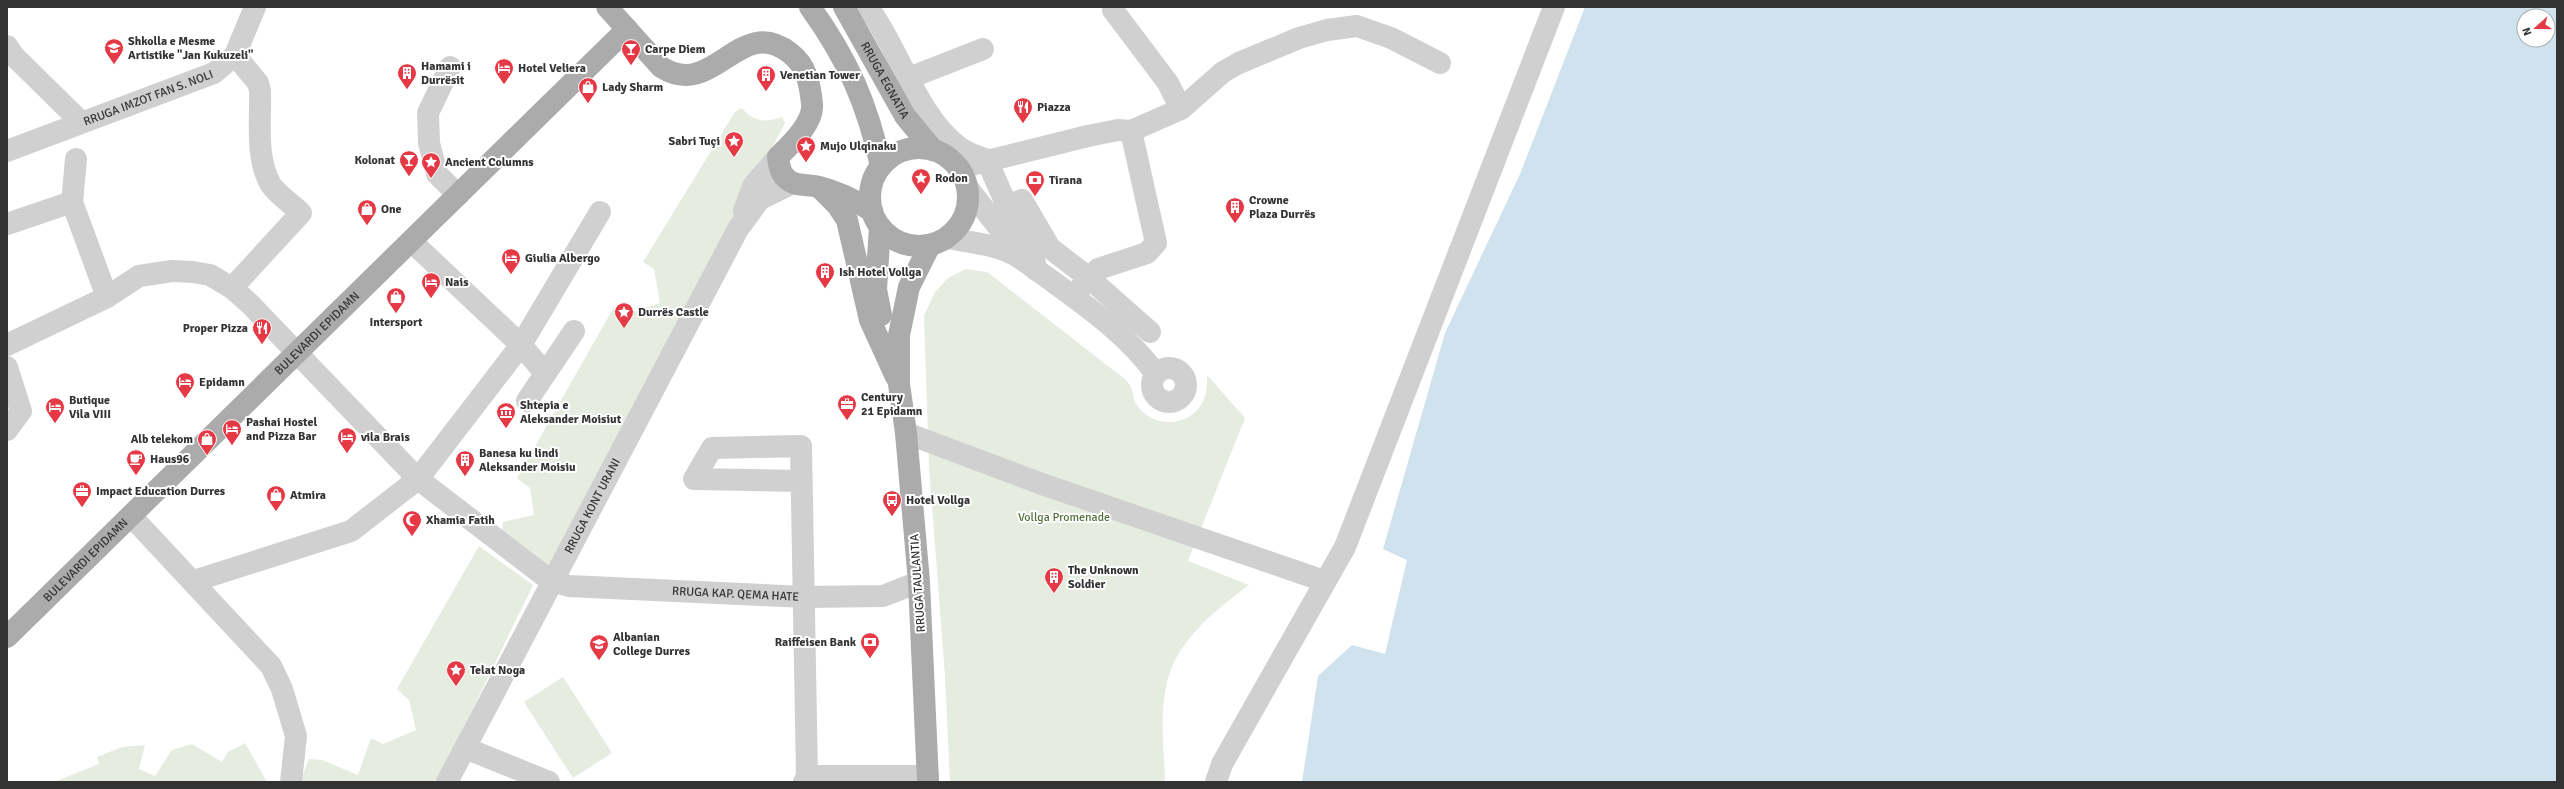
<svg xmlns="http://www.w3.org/2000/svg" width="2564" height="789" viewBox="0 0 2564 789" font-family="Signika,sans-serif">
<style>
.green{fill:#e6ecdf}
.water{fill:#cfe2ee;fill-rule:evenodd}
.lines{fill:none;stroke-linecap:round;stroke-linejoin:round}
.minor{stroke:#d0d0d0;stroke-width:22}
.major{stroke:#ababab;stroke-width:22}
.labels{text-anchor:middle;dominant-baseline:central;stroke-width:4;stroke-linejoin:round;paint-order:stroke}
.poi-label{font-size:12px;font-weight:bold;fill:#333;stroke:#fff;text-anchor:start}
.street-label{font-size:12px;fill:#333;stroke:#fff}
.park-label{font-size:12px;fill:#56703f;stroke:#fff}
</style>
<rect width="100%" height="100%" fill="#fff"/>
<!-- green -->
<g class="green">
<path d="M 742,108 C 753,122 766,123 782,117 L 785,123 L 551,568 L 502,530 L 503,522 L 534,515 L 530,488 L 517,478 L 614,307 L 627,314 L 660,303 L 654,269 L 643,262 L 735,112 Z"/>
<path d="M 966,269 L 987,272 L 1113,370 C 1118,374 1125,378 1129,384 C 1133,389 1133,398 1136,404 C 1148,423 1174,427 1190,416 C 1205,406 1208,392 1207,375 L 1245,418 L 1188,561 L 1249,585 C 1217,609 1180,637 1168,678 C 1159,710 1164,749 1165,782 L 950,782 L 945,676 L 929,467 L 924,316 L 935,292 L 948,278 Z"/>
<path d="M 479,546 L 533,585 L 437,782 L 300,782 L 309,759 L 322,760 L 358,775 L 371,738 L 383,744 L 416,730 L 409,700 L 397,689 Z"/>
<path d="M 563,677 L 612,753 L 573,778 L 524,702 Z"/>
<path d="M 245,743 L 267,782 L 54,782 L 99,764 L 97,757 L 122,747 L 145,745 L 139,769 L 155,776 L 172,750 L 192,744 L 222,762 L 228,752 Z"/>
</g>
<!-- water -->
<path class="water" d="M 1585,7 L 2557,7 L 2557,782 L 1302,782 L 1318,676 L 1352,645 L 1385,654 L 1407,560 L 1383,549 L 1445,333 L 1520,174 ZM 2524,16 L 2548,16 L 2548,40 L 2524,40 Z"/>
<g class="lines">
<!-- minor -->
<g class="minor">
<path d="M 868,7 C 899,49 917,116 959,147 C 966,153 978,156 987,160 L 1007,206 L 1033,251 L 1036,270"/>
<path d="M 1113,10 L 1168,83 L 1181,109"/>
<path d="M 7,46 L 14,56 L 81,122"/>
<path d="M 450,67 L 428,113 L 429,143 L 437,174 L 458,195"/>
<path d="M 909,78 L 983,49"/>
<path id="s1" d="M 7,151 L 214,73 L 235,55 L 255,7"/>
<path d="M 76,159 L 72,202 L 107,297"/>
<path d="M 959,168 L 1088,136 L 1118,130 L 1131,131 L 1181,109 L 1223,72 L 1239,63 L 1299,38 L 1327,30 L 1357,26 L 1391,38 L 1440,63"/>
<path d="M 967,187 L 1021,256"/>
<path d="M 1007,206 L 1022,200 L 1050,248 L 1089,278 L 1150,332"/>
<path d="M 744,211 L 753,186 L 778,157"/>
<path d="M 7,224 L 72,202"/>
<path d="M 948,238 C 967,242 986,243 1004,250 C 1019,255 1032,267 1045,276 C 1085,305 1127,334 1156,374"/>
<path d="M 411,241 L 521,345 L 545,373"/>
<path d="M 232,288 L 301,213 C 292,204 278,195 271,185 C 255,158 261,119 260,90 L 258,83 L 235,55"/>
<path d="M 1073,296 L 1098,269 L 1147,253 L 1156,243 L 1131,131"/>
<path id="s2" d="M 7,345 L 107,297 L 139,276 L 172,271 L 193,272 L 210,275 L 232,288 L 250,304 L 418,479 L 551,581 L 569,586 L 804,597 L 883,596 L 919,582"/>
<path d="M 7,367 L 21,411 L 7,430"/>
<circle cx="1169" cy="385" r="17"/>
<path d="M 527,401 L 574,331"/>
<path d="M 906,433 L 1042,484 L 1324,581"/>
<path d="M 801,481 L 694,479 L 712,448 L 801,446 L 807,776 L 804,782"/>
<path d="M 131,516 L 271,666 L 282,689 L 296,736 L 291,782"/>
<path d="M 194,581 L 351,531 L 418,479 L 521,345 L 600,212"/>
<path d="M 465,748 L 549,782"/>
<path d="M 807,776 L 928,776"/>
<path id="s3" d="M 447,782 L 738,229 L 760,199 L 793,183"/>
<path d="M 1216,782 L 1222,764 L 1345,547 L 1554,7"/>
</g>
<!-- major -->
<g class="major">
<path d="M 607,7 L 661,67 C 714,101 739,13 790,53 C 807,66 810,84 812,104 C 814,123 790,145 778,157 C 779,164 780,174 787,179 C 795,187 809,184 819,187 C 839,192 855,200 872,211"/>
<path d="M 810,7 C 848,60 867,103 881,166"/>
<path id="s4" d="M 844,7 L 905,116 L 933,150"/>
<circle cx="919" cy="197" r="49"/>
<path d="M 820,188 L 837,205 L 847,220 L 870,320 L 896,377"/>
<path d="M 880,227 L 876,289 L 881,315"/>
<path id="s5" d="M 7,637 L 627,29"/>
<path d="M 928,782 L 919,582 L 906,433 L 899,384 L 899,335 L 909,287 L 930,245"/>
</g>
</g>
<!-- icons -->
<defs>
<g id="school-pin" transform="scale(1)"><path d="M0 17L-7.5 6A9.5 9.5 0 1 1 7.5 6Z" fill="#e63946" stroke="#fff"/><path d="M0-5L7-2L0 1L-7-2ZM-4 1L0 2.5L4 1V4Q0 6-4 4Z" fill="#fff"/></g>
<g id="bar-pin" transform="scale(1)"><path d="M0 17L-7.5 6A9.5 9.5 0 1 1 7.5 6Z" fill="#e63946" stroke="#fff"/><path d="M-6-5H6L.8 .8V4.5H3.5V6h-7V4.5H-.8V.8Z" fill="#fff"/></g>
<g id="hotel-pin" transform="scale(1)"><path d="M0 17L-7.5 6A9.5 9.5 0 1 1 7.5 6Z" fill="#e63946" stroke="#fff"/><path d="M-6-4.5h1.5V1H6V5H4.5V3h-9V5H-6ZM-4 0a1.8 1.8 0 1 1 3.6 0ZM.5 0V-2.5h3Q6-2.5 6 0Z" fill="#fff"/></g>
<g id="building-pin" transform="scale(1)"><path d="M0 17L-7.5 6A9.5 9.5 0 1 1 7.5 6Z" fill="#e63946" stroke="#fff"/><path d="M-4-6H4V6H1V3H-1V6H-4ZM-2.5-4.3h1.7v1.8h-1.7ZM.8-4.3h1.7v1.8H.8ZM-2.5-1h1.7V.8h-1.7ZM.8-1h1.7V.8H.8Z" fill="#fff"/></g>
<g id="shop-pin" transform="scale(1)"><path d="M0 17L-7.5 6A9.5 9.5 0 1 1 7.5 6Z" fill="#e63946" stroke="#fff"/><path d="M-5-2.5h2.3a2.7 3.5 0 0 1 5.4 0H5L5.5 6h-11ZM-1.5-2.5h3a1.5 2.3 0 0 0-3 0Z" fill="#fff"/></g>
<g id="restaurant-pin" transform="scale(1)"><path d="M0 17L-7.5 6A9.5 9.5 0 1 1 7.5 6Z" fill="#e63946" stroke="#fff"/><path d="M-5-6h1v4h1v-4h1v4h1v-4h1v5L-1.5 .5V6h-2V.5L-5-1ZM5-6V6H3V1.5H1.5Q1.5-4 5-6Z" fill="#fff"/></g>
<g id="sight-pin" transform="scale(1)"><path d="M0 17L-7.5 6A9.5 9.5 0 1 1 7.5 6Z" fill="#e63946" stroke="#fff"/><path d="M0-6L1.8-2.2L6-1.7L2.9 1.2L3.7 5.4L0 3.3L-3.7 5.4L-2.9 1.2L-6-1.7L-1.8-2.2Z" fill="#fff"/></g>
<g id="bank-pin" transform="scale(1)"><path d="M0 17L-7.5 6A9.5 9.5 0 1 1 7.5 6Z" fill="#e63946" stroke="#fff"/><path d="M-6-4H6V4H-6ZM0-2.3a2.3 2.3 0 1 0 0 4.6a2.3 2.3 0 1 0 0-4.6Z" fill="#fff"/></g>
<g id="office-pin" transform="scale(1)"><path d="M0 17L-7.5 6A9.5 9.5 0 1 1 7.5 6Z" fill="#e63946" stroke="#fff"/><path d="M-6-3h4V-5.5h4V-3h4V5H-6ZM-1-4.5V-3h2v-1.5ZM-6 0V1H6V0Z" fill="#fff"/></g>
<g id="museum-pin" transform="scale(1)"><path d="M0 17L-7.5 6A9.5 9.5 0 1 1 7.5 6Z" fill="#e63946" stroke="#fff"/><path d="M0-6L6-3V-2H-6V-3ZM-5-1h2V3h-2ZM-1-1h2V3h-2ZM3-1h2V3H3ZM-6 4H6V6H-6Z" fill="#fff"/></g>
<g id="cafe-pin" transform="scale(1)"><path d="M0 17L-7.5 6A9.5 9.5 0 1 1 7.5 6Z" fill="#e63946" stroke="#fff"/><path d="M-5.5-4.5H6V0H3Q3 3.5 0 3.5H-2.5Q-5.5 3.5-5.5 0ZM3-3.2v2h1.7v-2ZM-6 4.5H4V6H-6Z" fill="#fff"/></g>
<g id="bus-pin" transform="scale(1)"><path d="M0 17L-7.5 6A9.5 9.5 0 1 1 7.5 6Z" fill="#e63946" stroke="#fff"/><path d="M-5-6H5V4H4V6H2V4H-2V6H-4V4H-5ZM-3.5-4V0h7V-4ZM-3.5 1.2v1.5H-2V1.2ZM2 1.2v1.5H3.5V1.2Z" fill="#fff"/></g>
<g id="mosque-pin" transform="scale(1)"><path d="M0 17L-7.5 6A9.5 9.5 0 1 1 7.5 6Z" fill="#e63946" stroke="#fff"/><path d="M3.5-4.9A6 6 0 1 0 3.5 4.9A5 5 0 1 1 3.5-4.9Z" fill="#fff"/></g>
<g id="university-pin" transform="scale(1)"><path d="M0 17L-7.5 6A9.5 9.5 0 1 1 7.5 6Z" fill="#e63946" stroke="#fff"/><path d="M0-5L7-2L0 1L-7-2ZM-4 1L0 2.5L4 1V4Q0 6-4 4Z" fill="#fff"/></g>
</defs>
<g fill-rule="evenodd">
<use href="#school-pin" x="114" y="48"/>
<use href="#bar-pin" x="631" y="49"/>
<use href="#hotel-pin" x="504" y="68"/>
<use href="#building-pin" x="407" y="73"/>
<use href="#building-pin" x="766" y="75"/>
<use href="#shop-pin" x="588" y="87"/>
<use href="#restaurant-pin" x="1023" y="107"/>
<use href="#sight-pin" x="734" y="141"/>
<use href="#sight-pin" x="806" y="146"/>
<use href="#bar-pin" x="409" y="160"/>
<use href="#sight-pin" x="431" y="162"/>
<use href="#sight-pin" x="921" y="178"/>
<use href="#bank-pin" x="1035" y="180"/>
<use href="#building-pin" x="1235" y="207"/>
<use href="#shop-pin" x="367" y="209"/>
<use href="#hotel-pin" x="511" y="258"/>
<use href="#building-pin" x="825" y="272"/>
<use href="#hotel-pin" x="431" y="282"/>
<use href="#shop-pin" x="396" y="297"/>
<use href="#sight-pin" x="624" y="312"/>
<use href="#restaurant-pin" x="262" y="328"/>
<use href="#hotel-pin" x="185" y="382"/>
<use href="#office-pin" x="847" y="404"/>
<use href="#hotel-pin" x="55" y="407"/>
<use href="#museum-pin" x="506" y="412"/>
<use href="#hotel-pin" x="232" y="429"/>
<use href="#hotel-pin" x="347" y="437"/>
<use href="#shop-pin" x="207" y="439"/>
<use href="#cafe-pin" x="136" y="459"/>
<use href="#building-pin" x="465" y="460"/>
<use href="#office-pin" x="82" y="491"/>
<use href="#shop-pin" x="276" y="495"/>
<use href="#bus-pin" x="892" y="500"/>
<use href="#mosque-pin" x="412" y="520"/>
<use href="#building-pin" x="1054" y="577"/>
<use href="#bank-pin" x="870" y="642"/>
<use href="#university-pin" x="599" y="644"/>
<use href="#sight-pin" x="456" y="670"/>
</g>
<g class="labels">
<!-- poi labels -->
<g class="poi-label">
<text x="128" y="41">Shkolla e Mesme<tspan x="128" dy="14">Artistike "Jan Kukuzeli"</tspan></text>
<text x="645" y="49">Carpe Diem</text>
<text x="421" y="66">Hamami i<tspan x="421" dy="14">Durrësit</tspan></text>
<text x="518" y="68">Hotel Veliera</text>
<text x="780" y="75">Venetian Tower</text>
<text x="602" y="87">Lady Sharm</text>
<text x="1037" y="107">Piazza</text>
<text x="720" y="141" text-anchor="end">Sabri Tuçi</text>
<text x="820" y="146">Mujo Ulqinaku</text>
<text x="395" y="160" text-anchor="end">Kolonat</text>
<text x="445" y="162">Ancient Columns</text>
<text x="935" y="178">Rodon</text>
<text x="1049" y="180">Tirana</text>
<text x="1249" y="200">Crowne<tspan x="1249" dy="14">Plaza Durrës</tspan></text>
<text x="381" y="209">One</text>
<text x="525" y="258">Giulia Albergo</text>
<text x="839" y="272">Ish Hotel Vollga</text>
<text x="445" y="282">Nais</text>
<text x="638" y="312">Durrës Castle</text>
<text x="396" y="322" text-anchor="middle">Intersport</text>
<text x="248" y="328" text-anchor="end">Proper Pizza</text>
<text x="199" y="382">Epidamn</text>
<text x="861" y="397">Century<tspan x="861" dy="14">21 Epidamn</tspan></text>
<text x="69" y="400">Butique<tspan x="69" dy="14">Vila VIII</tspan></text>
<text x="520" y="405">Shtepia e<tspan x="520" dy="14">Aleksander Moisiut</tspan></text>
<text x="246" y="422">Pashai Hostel<tspan x="246" dy="14">and Pizza Bar</tspan></text>
<text x="361" y="437">vila Brais</text>
<text x="193" y="439" text-anchor="end">Alb telekom</text>
<text x="479" y="453">Banesa ku lindi<tspan x="479" dy="14">Aleksander Moisiu</tspan></text>
<text x="150" y="459">Haus96</text>
<text x="96" y="491">Impact Education Durres</text>
<text x="290" y="495">Atmira</text>
<text x="906" y="500">Hotel Vollga</text>
<text x="426" y="520">Xhamia Fatih</text>
<text x="1068" y="570">The Unknown<tspan x="1068" dy="14">Soldier</tspan></text>
<text x="613" y="637">Albanian<tspan x="613" dy="14">College Durres</tspan></text>
<text x="856" y="642" text-anchor="end">Raiffeisen Bank</text>
<text x="470" y="670">Telat Noga</text>
</g>
<!-- street labels -->
<g class="street-label">
<text stroke="none"><textPath href="#s4" startOffset="84">RRUGA EGNATIA</textPath></text>
<text stroke="none"><textPath href="#s1" startOffset="151">RRUGA IMZOT FAN S. NOLI</textPath></text>
<text stroke="none"><textPath href="#s5" startOffset="434">BULEVARDI EPIDAMN</textPath></text>
<text stroke="none"><textPath href="#s3" startOffset="312">RRUGA KONT URANI</textPath></text>
<text stroke="none"><textPath href="#s5" startOffset="110">BULEVARDI EPIDAMN</textPath></text>
<text transform="translate(918 583) rotate(-94)">RRUGA TAULANTIA</text>
<text stroke="none"><textPath href="#s2" startOffset="866">RRUGA KAP. QEMA HATE</textPath></text>
</g>
<!-- park labels -->
<g class="park-label">
<text x="1064" y="517">Vollga Promenade</text>
</g>
</g>
<!-- border -->
<rect width="2564" height="789" fill="none" stroke="#333333" stroke-width="16"/>
<!-- north arrow -->
<g transform="translate(2536 28) rotate(249)"><circle r="19" fill="#ffffff" stroke="#adadad"/>
<path d="M0-3L7 15L0 10L-7 15Z" fill="#e63946"/>
<text y="-6" font-size="11" font-weight="bold" text-anchor="middle" fill="#333333">N</text>
</g>
</svg>
